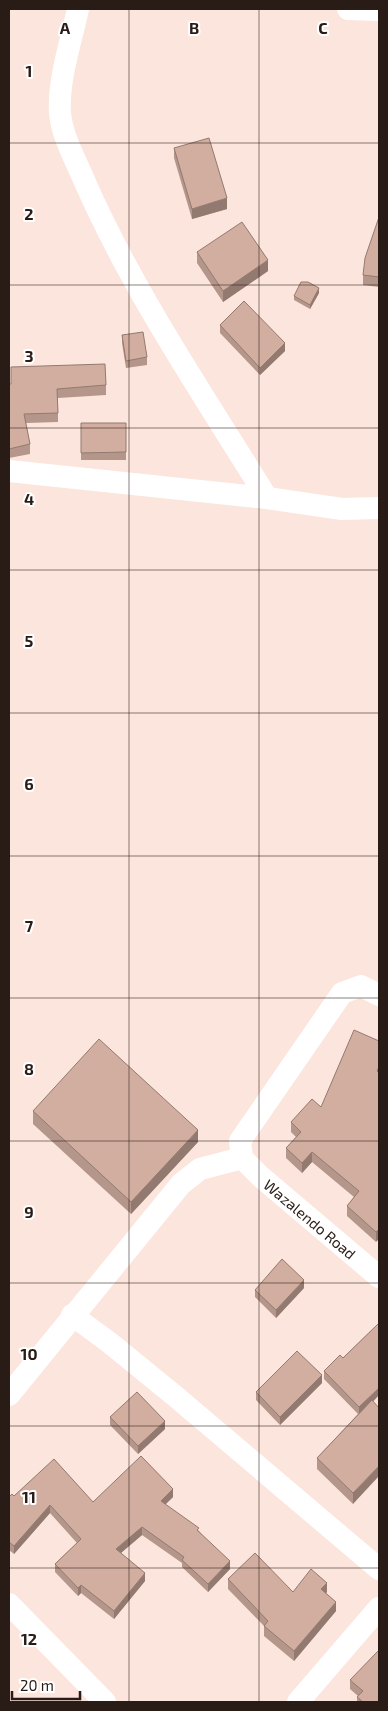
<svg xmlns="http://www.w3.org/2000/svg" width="388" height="1711" viewBox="0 0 388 1711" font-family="'Exo 2',sans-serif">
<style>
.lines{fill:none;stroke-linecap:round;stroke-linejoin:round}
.minor{stroke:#fff;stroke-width:22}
.wall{fill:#b5968a}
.shaded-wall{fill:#937a70}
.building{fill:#d2aea0;stroke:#937a70}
.grid{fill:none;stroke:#291c17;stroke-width:1;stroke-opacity:0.55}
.labels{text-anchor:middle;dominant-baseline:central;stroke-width:4;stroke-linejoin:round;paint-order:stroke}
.street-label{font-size:15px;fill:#291c17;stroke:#fff}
.grid-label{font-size:16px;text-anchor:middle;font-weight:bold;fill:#291c17;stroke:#fff;stroke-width:4;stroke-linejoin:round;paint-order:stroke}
</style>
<rect width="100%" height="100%" fill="#fce5dc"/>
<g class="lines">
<!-- minor -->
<g class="minor">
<path d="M 78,9 C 71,42 58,79 60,113 C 62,136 75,159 84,180 C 133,292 203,394 267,498"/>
<path d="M 348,9 L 379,10"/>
<path d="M 9,471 L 267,498 L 342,509 L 379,508"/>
<path d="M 379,995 L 361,986 L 342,993 L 240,1141 L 242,1158 L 261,1177 L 379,1277"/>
<path d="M 72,1315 L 110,1343 L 175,1396 L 379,1569"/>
<path d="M 9,1395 L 181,1184 L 200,1169 L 242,1158"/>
<path d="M 9,1604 L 105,1702"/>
<path d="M 298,1702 L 379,1608"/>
</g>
</g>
<!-- wall -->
<g class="wall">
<path d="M 174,148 L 227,209 L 192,219 L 174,158 Z"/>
<path d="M 379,217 L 379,287 L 363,285 L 363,275 Z"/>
<path d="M 197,252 L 268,271 L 223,302 L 197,263 Z"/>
<path d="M 319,293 L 310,309 L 294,300 L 294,296 Z"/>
<path d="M 220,325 L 285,351 L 260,375 L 220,333 Z"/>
<path d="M 122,335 L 147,357 L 147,365 L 126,368 L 122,343 Z"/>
<path d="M 9,384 L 106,385 L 106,395 L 58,398 L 58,422 L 26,423 L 30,444 L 30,454 L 9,458 Z"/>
<rect x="81" y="423" width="45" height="37"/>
<path d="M 379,1041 L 376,1242 L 347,1216 L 347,1206 L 354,1197 L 312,1162 L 302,1173 L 286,1158 L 286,1148 L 296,1137 L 291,1132 L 291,1122 L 321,1107 Z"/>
<path d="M 33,1111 L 198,1142 L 131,1214 L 33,1124 Z"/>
<path d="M 304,1288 L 276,1318 L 255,1297 L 255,1290 Z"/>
<path d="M 379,1323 L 379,1395 L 373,1402 L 353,1504 L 317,1469 L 317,1458 L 358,1414 L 324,1379 L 324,1371 L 343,1358 Z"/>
<path d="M 322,1383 L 280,1425 L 256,1400 L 256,1392 Z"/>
<path d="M 110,1417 L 165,1429 L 138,1454 L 110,1425 Z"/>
<path d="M 14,1496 L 93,1502 L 173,1497 L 165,1504 L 199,1531 L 230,1569 L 208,1592 L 182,1567 L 182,1563 L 142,1535 L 121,1553 L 145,1581 L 114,1619 L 81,1593 L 78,1596 L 55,1572 L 55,1564 L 77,1543 L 50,1513 L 14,1554 L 9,1550 L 9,1497 Z"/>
<path d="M 228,1579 L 293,1592 L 327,1592 L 326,1593 L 336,1611 L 294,1661 L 264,1636 L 264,1626 L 228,1589 Z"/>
<path d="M 350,1680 L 379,1702 L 357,1702 L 357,1697 L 358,1696 L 350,1689 Z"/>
</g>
<!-- shaded-wall -->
<g class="shaded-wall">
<path d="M 227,198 L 227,209 L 192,219 L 192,209 Z"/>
<path d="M 268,260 L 268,271 L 223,302 L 223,291 Z"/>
<path d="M 319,288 L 319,293 L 310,309 L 310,305 Z"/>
<path d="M 285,343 L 285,351 L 260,375 L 260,368 Z"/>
<path d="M 198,1130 L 198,1142 L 131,1214 L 131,1202 Z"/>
<path d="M 312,1152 L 312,1162 L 302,1173 L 302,1163 Z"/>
<path d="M 379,1229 L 379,1239 L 376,1242 L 376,1232 Z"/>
<path d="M 304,1280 L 304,1288 L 276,1318 L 276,1310 Z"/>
<path d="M 322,1375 L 322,1383 L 280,1425 L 280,1417 Z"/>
<path d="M 379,1388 L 379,1395 L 359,1415 L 359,1407 Z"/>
<path d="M 165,1421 L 165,1429 L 138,1454 L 138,1446 Z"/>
<path d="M 379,1466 L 379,1476 L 353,1504 L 353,1493 Z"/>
<path d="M 173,1489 L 173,1497 L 161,1509 L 161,1501 Z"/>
<path d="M 50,1505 L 50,1513 L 14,1554 L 14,1546 Z"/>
<path d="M 142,1527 L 142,1535 L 116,1557 L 116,1549 Z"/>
<path d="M 230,1561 L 230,1569 L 208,1592 L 208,1584 Z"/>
<path d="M 145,1573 L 145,1581 L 114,1619 L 114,1611 Z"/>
<path d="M 327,1583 L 327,1592 L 321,1599 L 321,1589 Z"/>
<path d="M 81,1585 L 81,1593 L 78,1596 L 78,1588 Z"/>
<path d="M 336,1602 L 336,1611 L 294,1661 L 294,1651 Z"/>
</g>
<!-- building -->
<g class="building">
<path d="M 209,138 L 227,198 L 192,209 L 174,148 Z"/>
<path d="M 379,217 L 379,277 L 363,275 L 365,258 Z"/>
<path d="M 242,222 L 268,260 L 223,291 L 197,252 Z"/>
<path d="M 301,282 L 308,282 L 319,288 L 310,305 L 294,296 Z"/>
<path d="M 244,301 L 285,343 L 260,368 L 220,325 Z"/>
<path d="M 143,332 L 147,357 L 126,361 L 122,335 Z"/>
<path d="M 105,364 L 106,385 L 57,389 L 58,413 L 24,414 L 30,444 L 9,449 L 9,384 L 11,384 L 11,367 Z"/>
<path d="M 81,423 L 126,423 L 126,452 L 81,453 Z"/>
<path d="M 354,1030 L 379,1041 L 379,1067 L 377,1071 L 379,1073 L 379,1229 L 376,1232 L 347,1206 L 359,1191 L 312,1152 L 302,1163 L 286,1148 L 301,1132 L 291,1122 L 312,1099 L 321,1107 Z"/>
<path d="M 99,1039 L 198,1130 L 131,1202 L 33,1111 Z"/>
<path d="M 282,1259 L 304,1280 L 276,1310 L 255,1290 Z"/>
<path d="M 379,1323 L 379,1388 L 359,1407 L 324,1371 L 340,1355 L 343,1358 Z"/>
<path d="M 297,1351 L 322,1375 L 280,1417 L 256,1392 Z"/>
<path d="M 137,1392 L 165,1421 L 138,1446 L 110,1417 Z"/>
<path d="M 372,1400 L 379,1408 L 379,1466 L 353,1493 L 317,1458 Z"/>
<path d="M 141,1456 L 173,1489 L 161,1501 L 199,1528 L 197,1530 L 230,1561 L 208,1584 L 182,1560 L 184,1557 L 142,1527 L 116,1549 L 145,1573 L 114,1611 L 81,1585 L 78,1588 L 55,1564 L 81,1539 L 50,1505 L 14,1546 L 9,1542 L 9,1497 L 12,1494 L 14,1496 L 54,1459 L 93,1502 Z"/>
<path d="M 255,1553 L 293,1592 L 311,1569 L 327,1583 L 321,1589 L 336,1602 L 294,1651 L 264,1626 L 268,1621 L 228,1579 Z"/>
<path d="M 379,1650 L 379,1702 L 363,1702 L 357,1697 L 363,1691 L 350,1680 Z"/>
</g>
<!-- grid -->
<path class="grid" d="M 129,9 L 129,1702M 259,9 L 259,1702M 9,143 L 379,143M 9,285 L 379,285M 9,428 L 379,428M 9,570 L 379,570M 9,713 L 379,713M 9,856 L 379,856M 9,998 L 379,998M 9,1141 L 379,1141M 9,1283 L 379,1283M 9,1426 L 379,1426M 9,1568 L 379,1568"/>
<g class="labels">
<!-- street labels -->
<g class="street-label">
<text transform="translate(310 1219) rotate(40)">Wazalendo Road</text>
</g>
</g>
<g class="grid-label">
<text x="65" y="34">A</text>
<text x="194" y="34">B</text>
<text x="323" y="34">C</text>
<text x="29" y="77">1</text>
<text x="29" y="220">2</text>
<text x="29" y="362">3</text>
<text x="29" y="505">4</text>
<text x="29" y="647">5</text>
<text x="29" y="790">6</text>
<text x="29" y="932">7</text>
<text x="29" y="1075">8</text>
<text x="29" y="1218">9</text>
<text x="29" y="1360">10</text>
<text x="29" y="1503">11</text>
<text x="29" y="1645">12</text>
</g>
<!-- border -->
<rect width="388" height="1711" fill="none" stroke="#291c17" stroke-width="20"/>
<!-- scale -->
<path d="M12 1691v8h68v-8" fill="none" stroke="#291c17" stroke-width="2.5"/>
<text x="20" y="1691" font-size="15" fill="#291c17" stroke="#ffffff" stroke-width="4" paint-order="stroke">20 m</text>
</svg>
